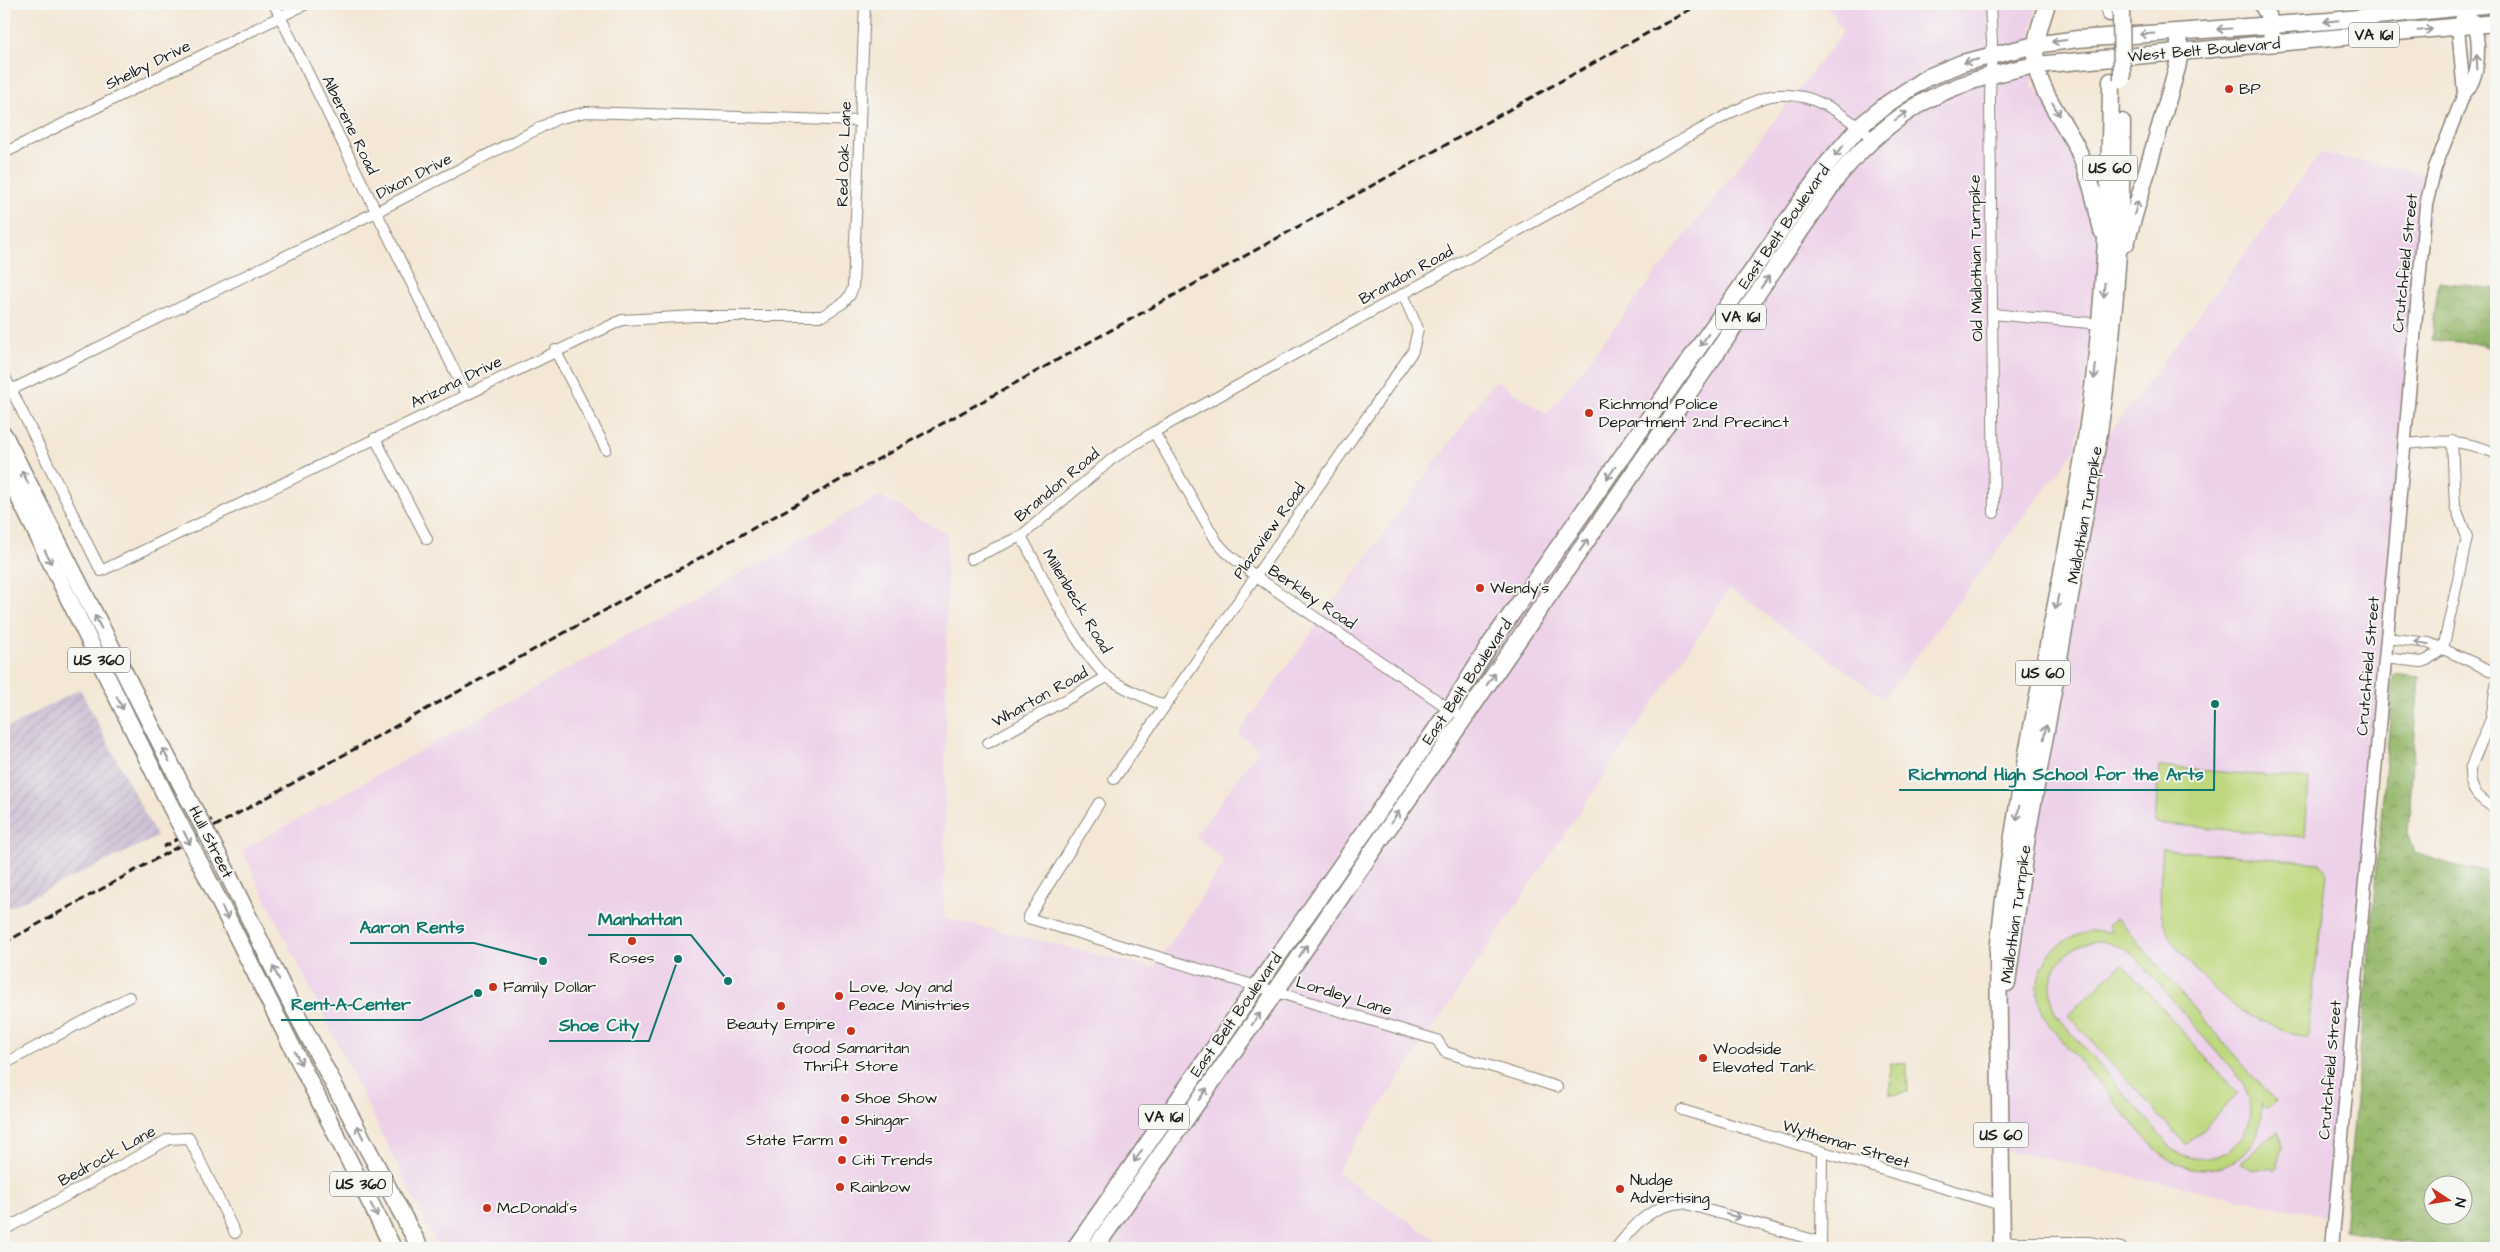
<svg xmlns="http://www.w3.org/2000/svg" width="2500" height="1252" viewBox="0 0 2500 1252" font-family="'Architects Daughter',sans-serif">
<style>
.built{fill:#edd1e9}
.industrial{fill:url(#industrial-furrows)}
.forest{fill:url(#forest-crowns);stroke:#596a44;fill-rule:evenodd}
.park{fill:url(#park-dots);stroke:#6c7a4c}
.garden{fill:#bdd77c;stroke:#6c7a4c;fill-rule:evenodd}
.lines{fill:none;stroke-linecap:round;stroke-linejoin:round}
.minor-casing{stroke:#888278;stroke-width:12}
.tertiary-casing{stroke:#888278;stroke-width:15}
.primary-casing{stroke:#888278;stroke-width:19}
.minor{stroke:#fff;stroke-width:10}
.tertiary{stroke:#fff;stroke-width:12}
.primary{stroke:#fff;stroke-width:16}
.rail{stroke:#1c1c1c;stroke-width:3;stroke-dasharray:8 4;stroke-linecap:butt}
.primary-bridge-casing{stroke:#888278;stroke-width:19;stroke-linecap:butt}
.primary-bridge{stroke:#fff;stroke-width:16}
.oneway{stroke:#999}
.poi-dot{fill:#c8321e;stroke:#f6f6f2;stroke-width:2}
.labels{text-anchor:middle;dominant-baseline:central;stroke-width:4;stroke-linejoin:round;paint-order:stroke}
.shield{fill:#f6f6f2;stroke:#5d5d5c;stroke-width:1}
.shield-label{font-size:15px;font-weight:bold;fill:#1c1c1c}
.street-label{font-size:16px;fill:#1c1c1c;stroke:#f6f6f2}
.poi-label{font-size:16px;fill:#1c1c1c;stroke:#f6f6f2;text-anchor:start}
.leader{fill:none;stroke:#0f766e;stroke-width:2}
.callout-dot{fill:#0f766e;stroke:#f6f6f2;stroke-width:2}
.callout-label{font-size:18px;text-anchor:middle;font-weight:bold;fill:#0f766e;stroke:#f6f6f2;stroke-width:4;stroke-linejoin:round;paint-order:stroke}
</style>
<defs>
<pattern id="industrial-furrows" width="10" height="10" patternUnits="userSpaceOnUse" patternTransform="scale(1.25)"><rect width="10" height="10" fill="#ccbfd4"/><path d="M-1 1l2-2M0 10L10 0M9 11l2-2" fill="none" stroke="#afa4b5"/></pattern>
<pattern id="forest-crowns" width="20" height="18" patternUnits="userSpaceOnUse" patternTransform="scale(1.25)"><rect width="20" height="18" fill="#96b86c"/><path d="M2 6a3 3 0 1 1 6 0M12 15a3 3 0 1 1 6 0" fill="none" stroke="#7a9558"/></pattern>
<pattern id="park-dots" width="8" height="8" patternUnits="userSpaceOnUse" patternTransform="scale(1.25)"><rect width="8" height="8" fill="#bdd77c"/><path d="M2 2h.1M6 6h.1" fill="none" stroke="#a2b86b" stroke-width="1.8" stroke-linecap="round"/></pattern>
</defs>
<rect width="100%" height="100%" fill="#f6f6f2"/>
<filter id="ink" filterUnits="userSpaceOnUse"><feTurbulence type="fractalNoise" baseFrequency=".02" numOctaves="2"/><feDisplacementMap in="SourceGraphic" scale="10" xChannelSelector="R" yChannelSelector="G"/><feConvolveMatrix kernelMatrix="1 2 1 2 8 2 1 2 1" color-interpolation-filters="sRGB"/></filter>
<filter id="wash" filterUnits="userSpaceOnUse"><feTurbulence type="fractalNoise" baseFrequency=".0096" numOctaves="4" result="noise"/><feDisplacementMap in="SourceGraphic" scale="20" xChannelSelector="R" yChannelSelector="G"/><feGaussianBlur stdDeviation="1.12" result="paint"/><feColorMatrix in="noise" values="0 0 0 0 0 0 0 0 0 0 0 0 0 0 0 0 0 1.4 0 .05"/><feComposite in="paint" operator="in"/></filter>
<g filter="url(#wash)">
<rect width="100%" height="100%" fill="#f4e7d5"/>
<!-- built -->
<g class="built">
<path d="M 1827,4 L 2037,4 L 2032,27 L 2032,86 L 2042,95 L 2088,185 L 2101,242 L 2099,296 L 2075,450 L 1884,698 L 1730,589 L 1336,1172 L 1444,1245 L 1442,1248 L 438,1248 L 242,850 L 880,496 L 947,534 L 944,918 L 1154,968 L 1225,861 L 1195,836 L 1259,749 L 1238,734 L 1495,380 L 1547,414 L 1843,32 Z"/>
<path d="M 2321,153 L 2432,175 L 2332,1218 L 2000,1149 L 2001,1022 L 2098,448 Z"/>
</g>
<!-- industrial -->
<path class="industrial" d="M 80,689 L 157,837 L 4,910 L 4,730 Z"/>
<!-- forest -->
<g class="forest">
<path d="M 2439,282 L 2496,289 L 2496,349 L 2472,343 L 2431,340 Z"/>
<path d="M 2394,674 L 2419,677 L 2408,833 L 2415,853 L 2466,869 L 2496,872 L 2496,1248 L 2438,1248 L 2344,1231 ZM 2432,1184 L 2462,1184 L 2462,1214 L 2432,1214 Z"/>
</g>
<!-- park -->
<path class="park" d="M 1890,1063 L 1907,1064 L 1908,1092 L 1890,1094 Z"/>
<!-- garden -->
<g class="garden">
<path d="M 2159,767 L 2309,779 L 2305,837 L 2155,823 Z"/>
<path d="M 2163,849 L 2320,863 L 2327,874 L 2307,1038 C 2250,1019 2230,1009 2190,963 C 2178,950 2168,938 2163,921 C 2158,898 2161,873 2163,849 Z"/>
<path d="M 2117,918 L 2275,1102 L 2267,1110 L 2261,1105 C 2265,1164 2202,1188 2158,1152 L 2053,1030 C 2015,981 2053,924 2112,932 L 2108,925 ZM 2102,941 L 2121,947 L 2133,954 L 2242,1082 C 2270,1129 2218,1180 2172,1149 L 2057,1016 C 2038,981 2062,941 2102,941 Z"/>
<path d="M 2122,963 L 2238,1094 L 2186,1145 L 2068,1015 Z"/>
<path d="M 2278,1130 L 2282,1147 L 2277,1163 L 2279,1166 L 2274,1170 L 2272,1167 L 2253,1171 L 2240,1163 Z"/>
</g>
</g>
<g filter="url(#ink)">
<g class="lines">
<!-- minor casing -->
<g class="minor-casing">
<g id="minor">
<path d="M 274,4 L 466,394"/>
<path d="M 1990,4 L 1992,42 L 1990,98 L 1994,513"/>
<path d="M 4,153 L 306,4"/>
<path d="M 1992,314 L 2101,324"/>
<path d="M 555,350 L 606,449"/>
<path d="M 4,375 L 101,571 L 622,320 L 696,316 L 822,316 L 843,303 L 850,295 L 853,287 L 865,4"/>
<path d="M 11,390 L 376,212 L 557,119 L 586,112 L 860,121"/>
<path d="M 1154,432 L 1217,542 L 1226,552 L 1255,576 L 1454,712"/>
<path d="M 375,438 L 427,539"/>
<path d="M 2452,441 L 2455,506 L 2467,537 L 2443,649 L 2496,673"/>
<path d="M 2405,444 C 2440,440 2462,439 2495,453"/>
<path d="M 1021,536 C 1044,577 1073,644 1106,676 C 1117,686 1149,699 1164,706"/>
<path d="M 971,559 L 1021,536 L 1112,459 L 1154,432 L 1734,111 C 1746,106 1759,98 1771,96 C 1810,89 1844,114 1872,138"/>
<path d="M 2385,658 L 2421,662 L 2427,660 L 2443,649 L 2429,643 L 2386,638"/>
<path d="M 2496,686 L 2491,719 L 2470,769 C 2469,791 2479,799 2496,809"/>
<path d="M 988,743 L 1107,677"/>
<path d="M 1114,779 L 1413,351 L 1418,329 L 1403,294"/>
<path d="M 1099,803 L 1028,918 L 1437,1040 L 1445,1052 L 1557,1087"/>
<path d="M 4,1064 L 129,997"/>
<path d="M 1682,1110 L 2001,1205"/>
<path d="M 4,1230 L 169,1139 L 189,1138 L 235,1233"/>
<path d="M 2002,1242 L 2089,1242 L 2121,1248"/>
<path d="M 1821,1247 L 1822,1152"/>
<path d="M 1616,1248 C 1635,1224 1651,1205 1683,1203 L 1821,1242"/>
</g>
</g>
<!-- tertiary casing -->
<g class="tertiary-casing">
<g id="tertiary">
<path d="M 2464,94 C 2481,78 2481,39 2472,19"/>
<path d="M 2332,1248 L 2426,205 L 2435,168 L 2464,94 L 2458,27 L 2467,6"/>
</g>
</g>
<!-- primary casing -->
<g class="primary-casing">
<g id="primary">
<path d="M 2047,4 C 2041,23 2033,43 2036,64 C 2039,91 2066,124 2078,150 C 2090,176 2096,203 2102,231"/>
<path d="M 2110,4 L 2110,13"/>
<path d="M 2262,4 L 2268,15 L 2272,37"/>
<path d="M 2126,243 L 2177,68 L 2180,53 L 2179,42"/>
<path d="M 4,435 L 188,798"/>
<path d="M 4,467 L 171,807"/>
<path d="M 221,860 L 284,990 L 420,1248"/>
<path d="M 203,869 L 393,1248"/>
<path d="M 2007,983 L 2027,836 L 2097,446 C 2114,338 2122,231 2122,122"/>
<path d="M 1075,1248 L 1450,709 L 1491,643 L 1828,163 L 1859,127 L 1887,104 L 1926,78 L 1962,63 L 2035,45 L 2078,39 L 2329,21 L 2493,4"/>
<path d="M 1095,1248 L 1276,991 L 1839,175 C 1898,106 1947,82 2036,65 L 2496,23"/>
<path d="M 2002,1248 L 1998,953 C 2014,784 2057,619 2084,451 C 2104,328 2110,205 2111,81"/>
</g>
</g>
<!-- minor -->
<use href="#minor" class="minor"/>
<!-- tertiary -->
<use href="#tertiary" class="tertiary"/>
<!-- primary -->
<use href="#primary" class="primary"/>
<!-- rail -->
<g class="rail">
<path d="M 163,847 L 213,819"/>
<path d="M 4,943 L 1700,4"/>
</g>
<!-- primary-bridge casing -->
<g class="primary-bridge-casing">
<g id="primary-bridge">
<path d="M 2121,12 L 2122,80"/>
<path d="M 188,798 L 221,860"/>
<path d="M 171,807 L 203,869"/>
</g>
</g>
<!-- primary-bridge -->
<use href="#primary-bridge" class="primary-bridge"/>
</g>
<!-- one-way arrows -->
<defs><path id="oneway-shaft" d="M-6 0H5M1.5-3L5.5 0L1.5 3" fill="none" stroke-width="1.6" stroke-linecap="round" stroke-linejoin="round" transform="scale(1.25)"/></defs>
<g class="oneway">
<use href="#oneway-shaft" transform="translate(2331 21) rotate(174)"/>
<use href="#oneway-shaft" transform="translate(2224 29) rotate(177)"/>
<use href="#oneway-shaft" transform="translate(2425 30) rotate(-5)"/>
<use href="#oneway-shaft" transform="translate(2147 34) rotate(176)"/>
<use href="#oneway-shaft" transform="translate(2059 41) rotate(173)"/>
<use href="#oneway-shaft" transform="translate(1971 61) rotate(166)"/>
<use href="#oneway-shaft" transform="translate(2477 62) rotate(-93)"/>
<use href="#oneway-shaft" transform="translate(2056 109) rotate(61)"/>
<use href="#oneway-shaft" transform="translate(1901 116) rotate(-35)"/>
<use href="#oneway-shaft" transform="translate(1839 151) rotate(130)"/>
<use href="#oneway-shaft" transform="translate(2136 208) rotate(-74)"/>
<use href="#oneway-shaft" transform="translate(1765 282) rotate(-55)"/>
<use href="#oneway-shaft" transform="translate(2104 290) rotate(94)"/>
<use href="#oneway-shaft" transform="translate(1704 340) rotate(125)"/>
<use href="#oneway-shaft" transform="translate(2095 372) rotate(97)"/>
<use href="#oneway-shaft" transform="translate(1611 473) rotate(125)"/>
<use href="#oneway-shaft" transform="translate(25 477) rotate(-117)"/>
<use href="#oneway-shaft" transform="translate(1584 545) rotate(-55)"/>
<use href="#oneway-shaft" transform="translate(48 557) rotate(64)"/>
<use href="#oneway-shaft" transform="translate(2057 602) rotate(101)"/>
<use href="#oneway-shaft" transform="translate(98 622) rotate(-117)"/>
<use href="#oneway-shaft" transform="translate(2422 643) rotate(-171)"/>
<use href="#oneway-shaft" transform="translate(1491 679) rotate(-55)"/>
<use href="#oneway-shaft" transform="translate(120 703) rotate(64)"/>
<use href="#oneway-shaft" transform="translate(2045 732) rotate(-80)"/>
<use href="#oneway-shaft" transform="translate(166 755) rotate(-118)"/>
<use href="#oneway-shaft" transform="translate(2018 813) rotate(100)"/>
<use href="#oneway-shaft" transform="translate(1395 817) rotate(-55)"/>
<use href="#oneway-shaft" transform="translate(187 838) rotate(63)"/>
<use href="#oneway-shaft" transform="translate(225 913) rotate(64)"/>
<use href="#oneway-shaft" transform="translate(1303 951) rotate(-56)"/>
<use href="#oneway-shaft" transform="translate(276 973) rotate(-117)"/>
<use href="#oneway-shaft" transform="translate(1256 1019) rotate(-55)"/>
<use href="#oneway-shaft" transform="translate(298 1058) rotate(63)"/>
<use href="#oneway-shaft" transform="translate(1203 1094) rotate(-55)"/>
<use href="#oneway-shaft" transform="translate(360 1132) rotate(-116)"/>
<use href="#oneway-shaft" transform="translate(1138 1156) rotate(124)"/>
<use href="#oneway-shaft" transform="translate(374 1210) rotate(63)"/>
<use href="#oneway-shaft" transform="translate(1733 1216) rotate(16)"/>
</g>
</g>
<!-- markers -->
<g class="poi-dot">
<circle cx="2229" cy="89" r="5"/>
<circle cx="1589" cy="413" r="5"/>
<circle cx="1480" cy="588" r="5"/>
<circle cx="632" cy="941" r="5"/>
<circle cx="493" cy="987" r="5"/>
<circle cx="839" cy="996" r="5"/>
<circle cx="781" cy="1006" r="5"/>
<circle cx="851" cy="1031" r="5"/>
<circle cx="1703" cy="1058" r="5"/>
<circle cx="845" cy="1098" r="5"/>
<circle cx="845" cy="1120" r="5"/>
<circle cx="843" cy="1140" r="5"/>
<circle cx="842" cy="1160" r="5"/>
<circle cx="840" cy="1187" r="5"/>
<circle cx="1620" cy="1189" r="5"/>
<circle cx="487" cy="1208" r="5"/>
</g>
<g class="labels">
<!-- shield labels -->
<g class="shield">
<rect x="2349" y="22.5" width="50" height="25" rx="4"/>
<rect x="2082.5" y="155.5" width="55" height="25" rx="4"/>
<rect x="1716" y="304.5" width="50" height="25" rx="4"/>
<rect x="68" y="647.5" width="62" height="25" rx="4"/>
<rect x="2015.5" y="660.5" width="55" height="25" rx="4"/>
<rect x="1139" y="1104.5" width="50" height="25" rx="4"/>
<rect x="1973.5" y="1122.5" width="55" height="25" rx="4"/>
<rect x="330" y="1171.5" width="62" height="25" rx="4"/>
</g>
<g class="shield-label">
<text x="2374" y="35">VA 161</text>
<text x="2110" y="168">US 60</text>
<text x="1741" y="317">VA 161</text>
<text x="99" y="660">US 360</text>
<text x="2043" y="673">US 60</text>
<text x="1164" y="1117">VA 161</text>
<text x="2001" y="1135">US 60</text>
<text x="361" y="1184">US 360</text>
</g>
<!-- street labels -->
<g class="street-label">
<text transform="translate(2204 50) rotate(-5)">West Belt Boulevard</text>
<text transform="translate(148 65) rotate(-26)">Shelby Drive</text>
<text transform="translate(350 125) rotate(64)">Alberene Road</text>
<text transform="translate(844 154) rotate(-88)">Red Oak Lane</text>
<text transform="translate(414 176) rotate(-27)">Dixon Drive</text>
<text transform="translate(1784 227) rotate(-55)">East Belt Boulevard</text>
<text transform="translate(1976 258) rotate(-91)">Old Midlothian Turnpike</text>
<text transform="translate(2405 263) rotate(-84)">Crutchfield Street</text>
<text transform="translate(1406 275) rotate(-29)">Brandon Road</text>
<text transform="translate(456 382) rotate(-26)">Arizona Drive</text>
<text transform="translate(1057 485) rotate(-40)">Brandon Road</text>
<text transform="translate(2085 515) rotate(-80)">Midlothian Turnpike</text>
<text transform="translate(1269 531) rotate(-55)">Plazaview Road</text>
<text transform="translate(1312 597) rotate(34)">Berkley Road</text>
<text transform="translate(1077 601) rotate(59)">Millenbeck Road</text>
<text transform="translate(2368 666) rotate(-85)">Crutchfield Street</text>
<text transform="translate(1467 682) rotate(-56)">East Belt Boulevard</text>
<text transform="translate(1040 697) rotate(-29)">Wharton Road</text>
<text transform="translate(211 842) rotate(63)">Hull Street</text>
<text transform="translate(2016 914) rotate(-82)">Midlothian Turnpike</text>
<text transform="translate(1344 996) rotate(17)">Lordley Lane</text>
<text transform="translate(1236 1015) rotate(-55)">East Belt Boulevard</text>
<text transform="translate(2330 1070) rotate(-85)">Crutchfield Street</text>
<text transform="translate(1846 1144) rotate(17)">Wythemar Street</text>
<text transform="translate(107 1156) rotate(-29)">Bedrock Lane</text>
</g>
<!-- poi labels -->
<g class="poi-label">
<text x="2239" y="89">BP</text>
<text x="1599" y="404">Richmond Police<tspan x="1599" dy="18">Department 2nd Precinct</tspan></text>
<text x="1490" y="588">Wendy's</text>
<text x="632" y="958" text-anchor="middle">Roses</text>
<text x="503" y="987">Family Dollar</text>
<text x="849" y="987">Love, Joy and<tspan x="849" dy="18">Peace Ministries</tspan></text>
<text x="781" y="1024" text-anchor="middle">Beauty Empire</text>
<text x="851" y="1048" text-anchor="middle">Good Samaritan<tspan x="851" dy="18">Thrift Store</tspan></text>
<text x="1713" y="1049">Woodside<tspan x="1713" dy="18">Elevated Tank</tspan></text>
<text x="855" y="1098">Shoe Show</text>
<text x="855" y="1120">Shingar</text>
<text x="833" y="1140" text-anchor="end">State Farm</text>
<text x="852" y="1160">Citi Trends</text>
<text x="1630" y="1180">Nudge<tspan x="1630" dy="18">Advertising</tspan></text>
<text x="850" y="1187">Rainbow</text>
<text x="497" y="1208">McDonald's</text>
</g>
</g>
<!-- callouts -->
<path class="leader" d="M2215 704L2214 790H1899M728 981L691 935H588M543 961L474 943H350M478 993L421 1020H281M678 959L649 1041H549"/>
<g class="callout-dot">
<circle cx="2215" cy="704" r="5"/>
<circle cx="728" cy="981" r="5"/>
<circle cx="543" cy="961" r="5"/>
<circle cx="478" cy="993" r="5"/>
<circle cx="678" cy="959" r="5"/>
</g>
<g class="callout-label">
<text x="2056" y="780">Richmond High School for the Arts</text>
<text x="640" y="925">Manhattan</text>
<text x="412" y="933">Aaron Rents</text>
<text x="351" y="1010">Rent-A-Center</text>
<text x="599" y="1031">Shoe City</text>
</g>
<!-- margin -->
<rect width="2500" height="1252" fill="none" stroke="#f6f6f2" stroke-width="20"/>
<!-- north arrow -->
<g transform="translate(2448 1200) rotate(102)"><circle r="24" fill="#f6f6f2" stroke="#9f9f9c"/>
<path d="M0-4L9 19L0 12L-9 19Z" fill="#c8321e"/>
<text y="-8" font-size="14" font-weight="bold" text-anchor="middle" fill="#1c1c1c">N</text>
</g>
</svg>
